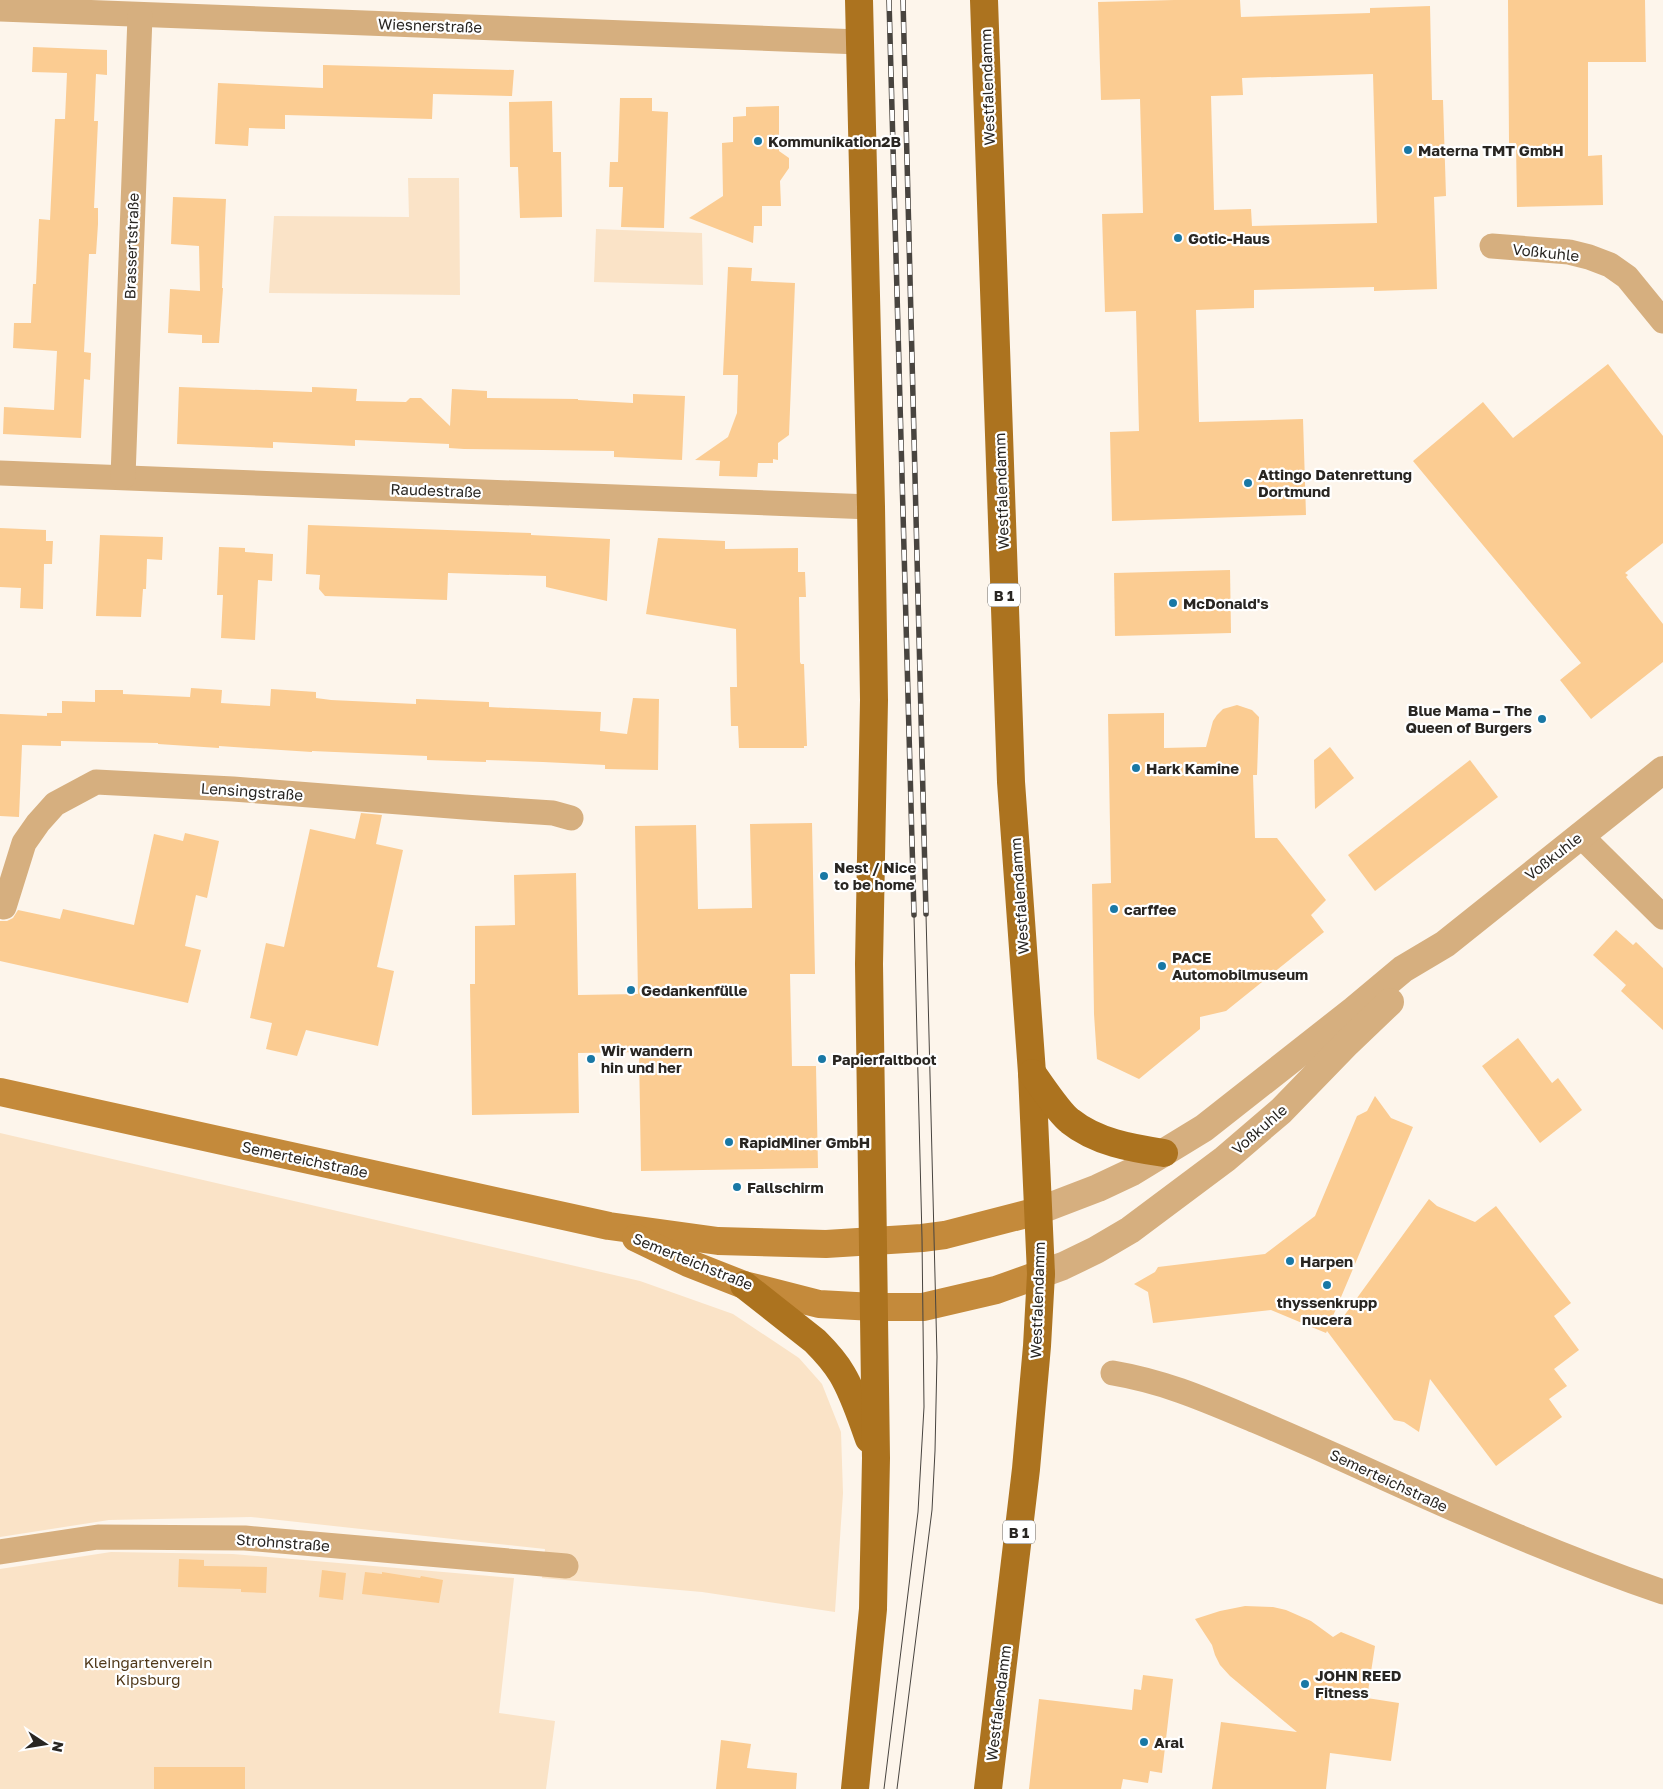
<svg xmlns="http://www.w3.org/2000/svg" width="1663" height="1789" viewBox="0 0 1663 1789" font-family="'Golos Text',sans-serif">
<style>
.green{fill:#fae3c7}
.building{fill:#fbcc92;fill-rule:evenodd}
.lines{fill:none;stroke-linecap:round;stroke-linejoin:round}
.minor{stroke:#d6af7f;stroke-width:25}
.tertiary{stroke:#d6af7f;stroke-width:28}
.secondary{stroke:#c48a3b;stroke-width:28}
.primary{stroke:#ac731f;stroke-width:28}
.tram{stroke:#48443f;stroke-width:1}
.rail-casing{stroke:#48443f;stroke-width:5.5}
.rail{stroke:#fff;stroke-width:4;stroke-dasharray:11;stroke-linecap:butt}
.poi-dot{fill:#1978a5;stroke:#fff;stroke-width:2}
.labels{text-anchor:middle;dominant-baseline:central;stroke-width:4.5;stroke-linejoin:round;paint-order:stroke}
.shield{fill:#fff;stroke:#696764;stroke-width:1}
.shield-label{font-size:14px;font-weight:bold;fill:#292622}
.street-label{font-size:15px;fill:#292622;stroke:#fff}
.poi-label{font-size:15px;font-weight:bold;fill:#292622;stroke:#fff;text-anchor:start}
.park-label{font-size:15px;fill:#503819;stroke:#fff}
</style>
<rect width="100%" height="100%" fill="#fdf5eb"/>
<!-- green -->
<g class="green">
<path d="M 408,178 L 459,178 L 460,295 L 269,293 L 274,216 L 409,217 Z"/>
<path d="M 596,229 L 702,233 L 703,285 L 594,282 Z"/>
<path d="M 0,1133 L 640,1281 L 733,1314 L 799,1358 L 822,1384 L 841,1432 L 843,1493 L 835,1612 L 702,1592 L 542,1578 L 545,1549 L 251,1517 L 109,1520 L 0,1537 Z"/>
<path d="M 111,1552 L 233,1554 L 514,1578 L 499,1713 L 555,1721 L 546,1789 L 0,1789 L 0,1569 Z"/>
</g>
<!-- building -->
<g class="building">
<path d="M 1174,0 L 1240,0 L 1241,17 L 1370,13 L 1370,8 L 1430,6 L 1432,100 L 1443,100 L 1446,196 L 1434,197 L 1437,289 L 1374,291 L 1374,287 L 1254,290 L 1254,308 L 1196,310 L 1199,422 L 1303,419 L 1306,515 L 1112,521 L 1110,432 L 1139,431 L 1136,311 L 1105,312 L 1102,214 L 1143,213 L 1140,99 L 1101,100 L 1098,2 ZM 1373,74 L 1377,223 L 1252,226 L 1251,209 L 1214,210 L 1211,96 L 1243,95 L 1242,78 Z"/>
<path d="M 1508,0 L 1645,0 L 1646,62 L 1588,62 L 1588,156 L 1602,155 L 1603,205 L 1517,207 L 1516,143 L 1509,143 Z"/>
<path d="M 33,47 L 107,50 L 107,75 L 96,74 L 94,121 L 98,121 L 94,208 L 98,208 L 98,224 L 96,254 L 89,254 L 84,352 L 91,353 L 90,380 L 84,379 L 81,438 L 3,434 L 4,407 L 54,410 L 57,351 L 13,348 L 14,323 L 31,323 L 33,284 L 36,284 L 39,219 L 50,220 L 55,119 L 65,119 L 67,73 L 32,72 Z"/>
<path d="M 323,65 L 514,70 L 512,96 L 433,94 L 432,119 L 285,115 L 285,129 L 249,128 L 248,146 L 215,144 L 218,83 L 323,88 Z"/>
<path d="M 620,98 L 652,98 L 652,111 L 668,112 L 664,228 L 621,227 L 623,187 L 609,187 L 610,162 L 618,162 Z"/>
<path d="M 552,101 L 553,152 L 561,152 L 562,217 L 520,218 L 518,167 L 510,167 L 509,102 Z"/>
<path d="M 779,106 L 779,151 L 789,158 L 789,168 L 780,181 L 781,206 L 762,206 L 762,226 L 754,226 L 753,243 L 689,218 L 723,196 L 722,143 L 733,142 L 733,117 L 746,116 L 746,107 Z"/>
<path d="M 173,197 L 226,199 L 222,288 L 223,288 L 219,343 L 202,343 L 202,335 L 168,333 L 170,289 L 200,291 L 199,246 L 171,244 Z"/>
<path d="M 728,267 L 752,268 L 751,281 L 795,283 L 789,435 L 778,443 L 778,460 L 773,459 L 773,463 L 758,463 L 757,477 L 719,476 L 720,461 L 695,460 L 728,437 L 737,413 L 738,375 L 723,375 Z"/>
<path d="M 1608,364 L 1663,436 L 1663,543 L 1625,573 L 1628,575 L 1626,577 L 1663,624 L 1663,662 L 1591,719 L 1560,680 L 1581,663 L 1413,461 L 1483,402 L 1513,438 Z"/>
<path d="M 179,387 L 312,392 L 312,387 L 357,389 L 356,401 L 406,402 L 410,398 L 421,398 L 450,426 L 452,389 L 487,391 L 487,398 L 578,399 L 578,400 L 633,403 L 633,394 L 685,396 L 682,460 L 614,457 L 614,451 L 464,449 L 449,448 L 449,444 L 355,440 L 355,446 L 273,442 L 273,448 L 177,444 Z"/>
<path d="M 308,525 L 531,533 L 531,535 L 610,539 L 607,601 L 546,587 L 546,576 L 448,573 L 447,600 L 325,596 L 319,589 L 320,575 L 306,574 Z"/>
<path d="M 0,528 L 46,530 L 46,541 L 53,541 L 52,564 L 44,564 L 43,609 L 20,608 L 21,588 L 0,587 Z"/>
<path d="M 100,535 L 163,537 L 162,560 L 147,559 L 146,589 L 143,589 L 141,617 L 96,616 Z"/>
<path d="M 658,538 L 725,541 L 725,549 L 798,548 L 798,572 L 805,572 L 806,597 L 799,597 L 800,662 L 801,664 L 804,664 L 807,746 L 804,746 L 804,748 L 739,748 L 738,726 L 731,726 L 730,687 L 737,687 L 736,629 L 646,614 Z"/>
<path d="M 219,547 L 245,548 L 245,552 L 273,554 L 272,581 L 258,580 L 255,640 L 221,638 L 223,595 L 217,595 Z"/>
<path d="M 1230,570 L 1231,633 L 1115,636 L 1114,573 Z"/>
<path d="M 191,688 L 222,690 L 221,703 L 270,706 L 271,689 L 316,692 L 316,698 L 331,700 L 416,704 L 416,699 L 489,702 L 489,707 L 601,712 L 600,731 L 627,734 L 633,698 L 659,699 L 658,770 L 605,769 L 605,765 L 543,762 L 486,760 L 486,762 L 427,760 L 427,756 L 312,751 L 312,752 L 219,746 L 219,748 L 158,744 L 158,743 L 61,741 L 61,746 L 22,745 L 19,817 L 0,816 L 0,714 L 47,716 L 47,713 L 62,713 L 62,701 L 95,702 L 95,690 L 123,690 L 123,694 L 190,697 Z"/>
<path d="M 1237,705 L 1252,710 L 1259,717 L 1257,775 L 1253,775 L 1255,838 L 1277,838 L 1326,900 L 1311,915 L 1324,932 L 1226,1011 L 1200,1017 L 1200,1029 L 1139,1079 L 1097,1059 L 1094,1014 L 1092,884 L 1111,883 L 1108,714 L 1164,713 L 1164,748 L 1206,747 L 1213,721 L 1217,715 L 1223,709 Z"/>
<path d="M 1330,747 L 1354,778 L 1315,809 L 1314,760 Z"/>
<path d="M 1470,760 L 1498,797 L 1375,891 L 1348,855 Z"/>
<path d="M 361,813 L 382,815 L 376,844 L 403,850 L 377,967 L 394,971 L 378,1046 L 306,1030 L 297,1056 L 266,1049 L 272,1023 L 250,1018 L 266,943 L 284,947 L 310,829 L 355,839 Z"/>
<path d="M 812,823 L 815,974 L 790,974 L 792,1066 L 816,1066 L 818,1168 L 641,1171 L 639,1052 L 578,1053 L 579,1113 L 472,1115 L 470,984 L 475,984 L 475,926 L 515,925 L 514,875 L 576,873 L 578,995 L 638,994 L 635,826 L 696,825 L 698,909 L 752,908 L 750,824 Z"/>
<path d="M 185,833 L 219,841 L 207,898 L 196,895 L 185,946 L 201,950 L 188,1003 L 0,961 L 0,921 L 7,921 L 13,918 L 18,910 L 60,919 L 63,909 L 134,925 L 154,834 L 183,841 Z"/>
<path d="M 1616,930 L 1633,945 L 1636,942 L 1663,968 L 1663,1030 L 1621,991 L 1626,985 L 1593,955 Z"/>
<path d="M 1518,1038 L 1552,1083 L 1558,1078 L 1582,1110 L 1540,1143 L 1482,1066 Z"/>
<path d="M 1375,1096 L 1391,1118 L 1413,1127 L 1333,1316 L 1341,1320 L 1429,1199 L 1437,1206 L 1475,1222 L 1496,1206 L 1571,1303 L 1554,1316 L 1579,1350 L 1554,1369 L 1567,1386 L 1549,1399 L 1562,1417 L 1496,1466 L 1430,1379 L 1419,1432 L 1404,1422 L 1394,1420 L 1327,1331 L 1326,1333 L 1271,1310 L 1153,1323 L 1148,1292 L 1134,1284 L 1155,1272 L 1158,1267 L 1265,1254 L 1315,1216 L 1357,1116 L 1367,1111 Z"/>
<path d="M 179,1559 L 204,1560 L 204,1566 L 267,1567 L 266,1593 L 241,1592 L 241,1589 L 178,1587 Z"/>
<path d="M 322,1570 L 346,1573 L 343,1600 L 319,1597 Z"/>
<path d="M 365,1572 L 382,1574 L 382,1572 L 420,1578 L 421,1576 L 443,1580 L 439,1603 L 362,1594 Z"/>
<path d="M 1245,1606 L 1273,1607 L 1286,1610 L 1311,1621 L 1333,1637 L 1341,1632 L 1375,1646 L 1367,1698 L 1399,1703 L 1391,1761 L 1330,1753 L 1326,1789 L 1212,1789 L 1221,1722 L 1297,1732 L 1230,1676 L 1220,1665 L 1215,1655 L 1212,1645 L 1195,1619 L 1220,1611 Z"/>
<path d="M 1143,1675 L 1173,1679 L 1162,1773 L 1150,1771 L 1148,1783 L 1123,1779 L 1121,1789 L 1029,1789 L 1039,1699 L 1132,1710 L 1134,1689 L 1141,1690 Z"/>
<path d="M 721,1740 L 751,1744 L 747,1768 L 797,1773 L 796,1789 L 716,1789 Z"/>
<rect x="154" y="1767" width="91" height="22"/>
</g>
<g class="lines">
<!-- minor -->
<g class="minor">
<path d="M 0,9 L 860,42"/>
<path d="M 1492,246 L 1569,252 L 1589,257 L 1610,265 L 1627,277 L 1663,321"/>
<path d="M 0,473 L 871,507"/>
<path d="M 123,477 L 140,16"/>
<path d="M 1580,835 L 1663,917"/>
<path d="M 4,907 L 24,843 L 38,823 L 55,804 L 96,782 L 233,789 L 464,807 L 553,813 L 571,818"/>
<path d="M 1113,1373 C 1166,1382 1206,1400 1256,1421 C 1289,1435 1323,1450 1356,1465 C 1457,1511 1558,1556 1663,1592"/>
<path d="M 0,1552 L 98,1537 L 245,1538 L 566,1566"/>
</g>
<!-- tertiary -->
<g class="tertiary">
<path d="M 1038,1211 L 1098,1188 L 1132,1172 L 1204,1128 L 1354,1010 L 1403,969 L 1445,944 L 1663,770"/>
<path d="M 1041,1274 L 1063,1266 L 1096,1250 L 1130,1230 L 1225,1159 L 1281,1111 L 1347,1043 L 1390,1002"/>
</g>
<!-- secondary -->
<g class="secondary">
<path d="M 0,1092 L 609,1226 L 718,1241 L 826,1244 L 922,1238 L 945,1235 L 1038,1211"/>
<path d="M 636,1238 L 688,1263 L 744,1285 L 819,1304 L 874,1307 L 923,1307 L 996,1290 L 1041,1274"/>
</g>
<!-- primary -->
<g class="primary">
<path d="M 984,0 L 1011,782 L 1032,1073 L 1041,1274 L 1037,1346 L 1026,1469 L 988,1789"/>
<path d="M 1032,1073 C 1041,1085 1059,1113 1070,1121 C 1096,1142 1131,1148 1164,1153"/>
<path d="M 744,1285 L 815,1341 C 825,1351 835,1362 842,1374 C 854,1394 861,1417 869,1439"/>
<path d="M 855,1789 L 873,1609 L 876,1458 L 869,964 L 874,700 L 871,507 L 859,0"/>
</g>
<!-- tram -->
<g class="tram">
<path d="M 884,1789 L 918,1512 L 924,1407 L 922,1238 L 914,915"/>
<path d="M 897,1789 L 932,1510 L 935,1451 L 937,1357 L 926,914"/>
</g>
<!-- rail casing -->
<g class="rail-casing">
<g id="rail">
<path d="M 889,0 L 914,915"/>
<path d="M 903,0 L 926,914"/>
</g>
</g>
<!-- rail -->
<use href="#rail" class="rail"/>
</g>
<!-- markers -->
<g class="poi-dot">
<circle cx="758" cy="141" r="5"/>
<circle cx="1408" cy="150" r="5"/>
<circle cx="1178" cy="238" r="5"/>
<circle cx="1248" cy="483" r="5"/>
<circle cx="1173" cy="603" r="5"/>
<circle cx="1542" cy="719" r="5"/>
<circle cx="1136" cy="768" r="5"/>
<circle cx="824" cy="876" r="5"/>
<circle cx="1114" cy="909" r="5"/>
<circle cx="1162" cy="966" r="5"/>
<circle cx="631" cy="990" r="5"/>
<circle cx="591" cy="1059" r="5"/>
<circle cx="822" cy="1059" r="5"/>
<circle cx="729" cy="1142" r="5"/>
<circle cx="737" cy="1187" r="5"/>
<circle cx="1290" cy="1261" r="5"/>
<circle cx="1327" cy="1285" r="5"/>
<circle cx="1305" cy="1684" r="5"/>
<circle cx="1144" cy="1742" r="5"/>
</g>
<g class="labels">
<!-- shield labels -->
<g class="shield">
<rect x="988" y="583.5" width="32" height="23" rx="4"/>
<rect x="1003" y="1520.5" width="32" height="23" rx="4"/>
</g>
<g class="shield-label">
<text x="1004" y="595">B 1</text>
<text x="1019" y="1532">B 1</text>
</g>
<!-- street labels -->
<g class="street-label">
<text transform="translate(430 25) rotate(2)">Wiesnerstraße</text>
<text transform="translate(987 87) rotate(-92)">Westfalendamm</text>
<text transform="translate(131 246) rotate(-88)">Brassertstraße</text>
<text transform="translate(1546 252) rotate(6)">Voßkuhle</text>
<text transform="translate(436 490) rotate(2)">Raudestraße</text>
<text transform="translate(1001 491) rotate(-92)">Westfalendamm</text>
<text transform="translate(252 791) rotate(4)">Lensingstraße</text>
<text transform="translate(1553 856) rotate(-38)">Voßkuhle</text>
<text transform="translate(1019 896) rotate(-94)">Westfalendamm</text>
<text transform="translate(1259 1129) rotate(-41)">Voßkuhle</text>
<text transform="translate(305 1159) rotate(12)">Semerteichstraße</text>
<text transform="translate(693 1261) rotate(22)">Semerteichstraße</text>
<text transform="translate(1037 1300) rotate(-88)">Westfalendamm</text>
<text transform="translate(1389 1480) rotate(25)">Semerteichstraße</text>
<text transform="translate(283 1542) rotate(4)">Strohnstraße</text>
<text transform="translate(998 1703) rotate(-83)">Westfalendamm</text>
</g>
<!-- poi labels -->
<g class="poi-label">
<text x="768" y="141">Kommunikation2B</text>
<text x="1418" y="150">Materna TMT GmbH</text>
<text x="1188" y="238">Gotic-Haus</text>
<text x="1258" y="474">Attingo Datenrettung<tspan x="1258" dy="17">Dortmund</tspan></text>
<text x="1183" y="603">McDonald's</text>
<text x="1532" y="710" text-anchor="end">Blue Mama – The<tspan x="1532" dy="17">Queen of Burgers</tspan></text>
<text x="1146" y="768">Hark Kamine</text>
<text x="834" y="867">Nest / Nice<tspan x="834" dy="17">to be home</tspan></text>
<text x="1124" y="909">carffee</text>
<text x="1172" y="957">PACE<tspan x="1172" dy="17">Automobilmuseum</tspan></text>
<text x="641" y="990">Gedankenfülle</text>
<text x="601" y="1050">Wir wandern<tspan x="601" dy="17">hin und her</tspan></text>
<text x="832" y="1059">Papierfaltboot</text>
<text x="739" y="1142">RapidMiner GmbH</text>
<text x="747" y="1187">Fallschirm</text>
<text x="1300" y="1261">Harpen</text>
<text x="1327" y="1302" text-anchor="middle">thyssenkrupp<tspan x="1327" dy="17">nucera</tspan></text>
<text x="1315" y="1675">JOHN REED<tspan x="1315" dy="17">Fitness</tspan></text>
<text x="1154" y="1742">Aral</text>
</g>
<!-- park labels -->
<g class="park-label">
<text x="148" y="1662">Kleingartenverein<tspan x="148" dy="17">Kipsburg</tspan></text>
</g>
</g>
<!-- north arrow -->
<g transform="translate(45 1744) rotate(102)" stroke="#ffffff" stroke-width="4" paint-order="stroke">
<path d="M0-4L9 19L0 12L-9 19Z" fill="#292622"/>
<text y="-8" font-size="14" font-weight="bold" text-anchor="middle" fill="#292622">N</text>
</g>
</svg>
